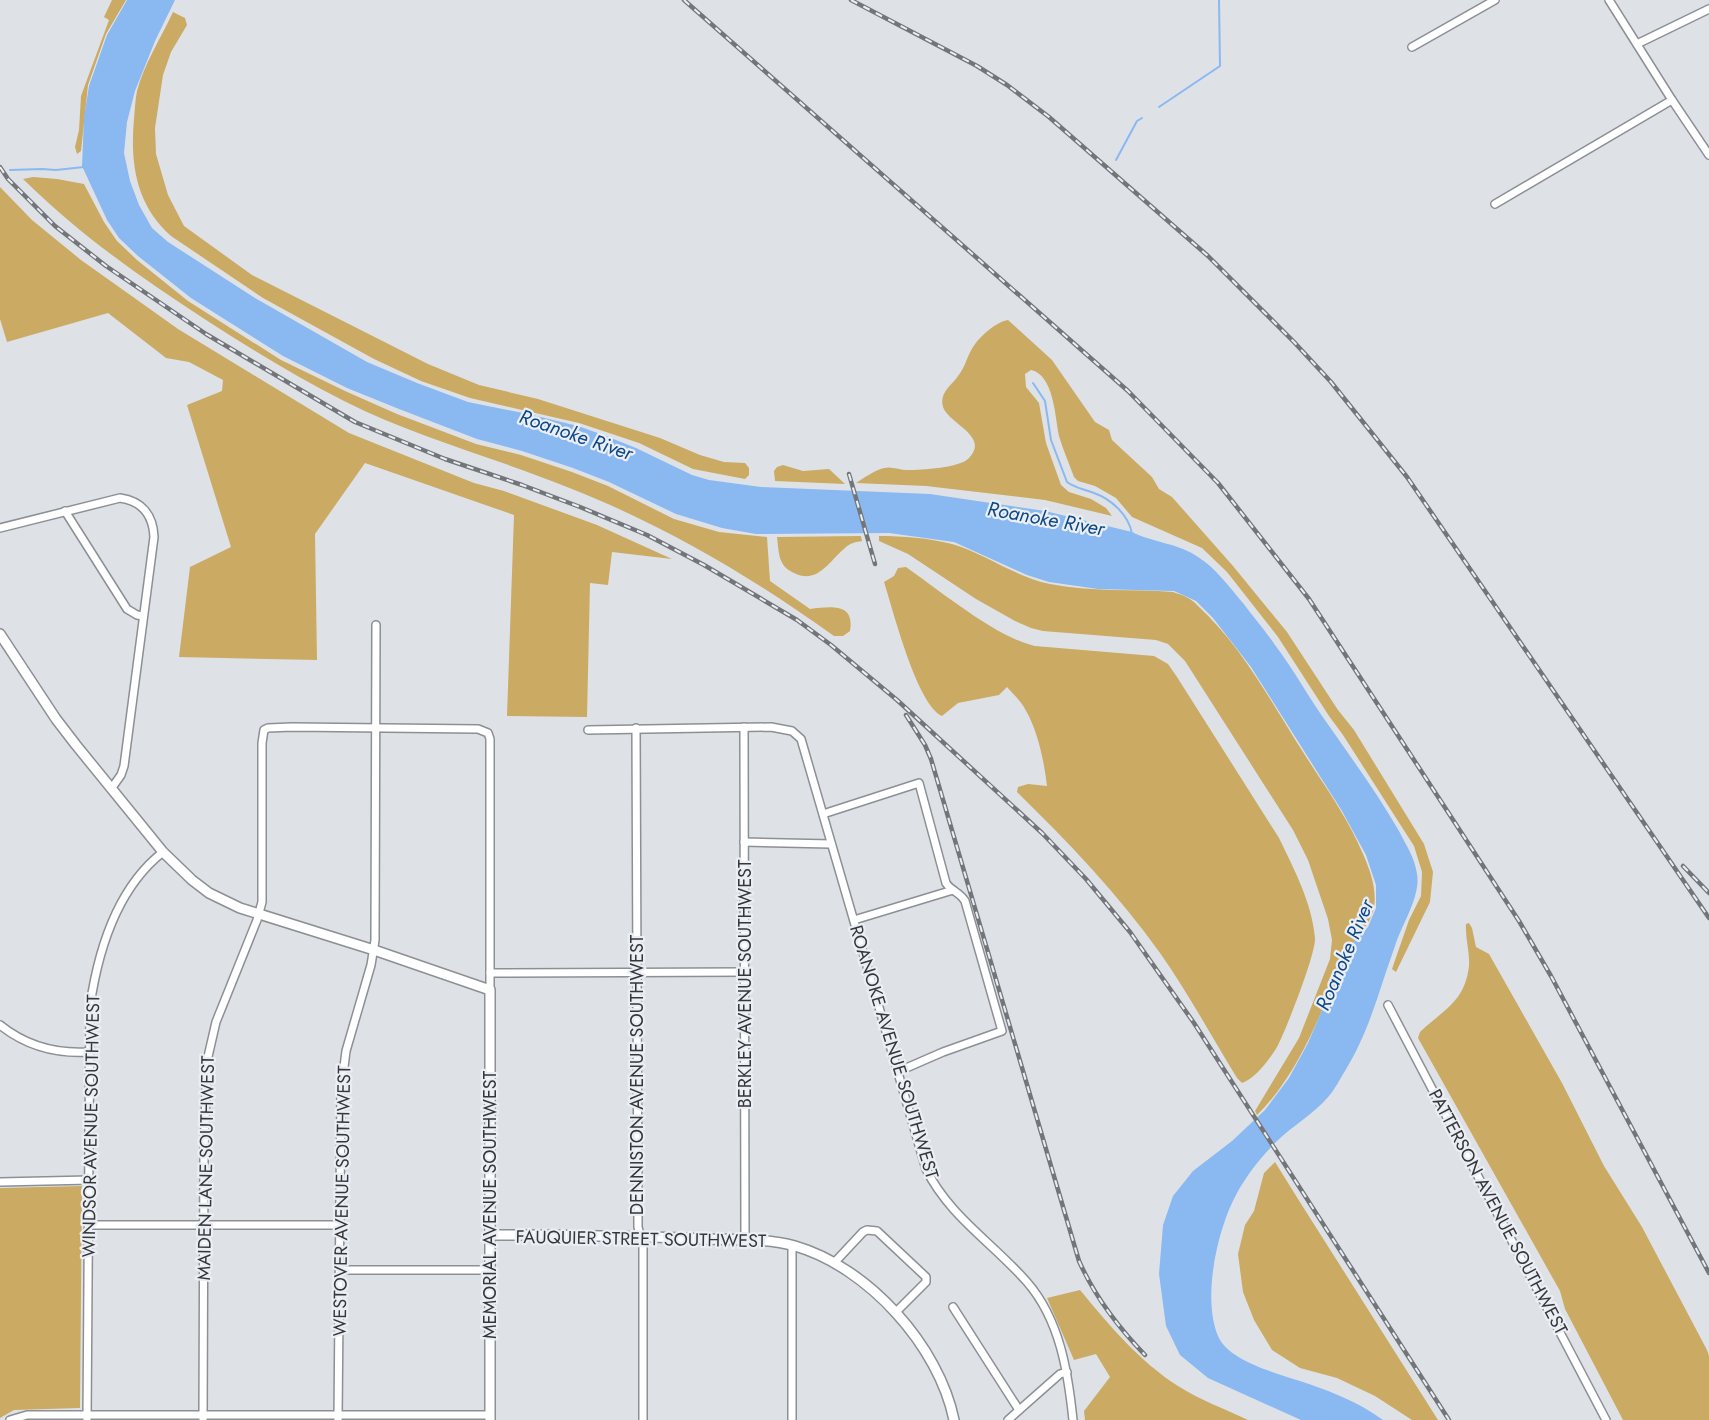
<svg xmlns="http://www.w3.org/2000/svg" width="1709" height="1420" viewBox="0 0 1709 1420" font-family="Jost,sans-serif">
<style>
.green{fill:#cbaa63}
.water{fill:#8ab8f1}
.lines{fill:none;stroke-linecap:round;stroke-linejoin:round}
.stream{stroke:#8ab8f1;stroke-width:2}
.street-casing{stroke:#8c9095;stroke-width:10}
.secondary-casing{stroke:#8c9095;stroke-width:12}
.street{stroke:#fff;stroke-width:7}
.secondary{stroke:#fff;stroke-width:9}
.rail-casing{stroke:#737679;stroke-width:4.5}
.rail{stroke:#ebeff5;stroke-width:2;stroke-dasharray:7;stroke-linecap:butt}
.labels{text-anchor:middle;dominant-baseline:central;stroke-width:4.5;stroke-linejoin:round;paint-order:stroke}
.street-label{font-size:18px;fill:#353739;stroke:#ebeff5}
.water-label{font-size:20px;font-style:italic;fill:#0e4887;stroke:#ebeff5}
</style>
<rect width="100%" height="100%" fill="#dee2e7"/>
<!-- green -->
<g class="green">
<path d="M 112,0 L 126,0 L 106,34 L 88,85 L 81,151 L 77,154 L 75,147 L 79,130 L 81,96 L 109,20 L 104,17 Z"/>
<path d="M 173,12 L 185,18 L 187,25 L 171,52 L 163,75 L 155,128 L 156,154 L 168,195 L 184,226 L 252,275 L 428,364 L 479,385 L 538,399 L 660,438 L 700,455 L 724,462 L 745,463 L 749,468 L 749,475 L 745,479 L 693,469 L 639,443 L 579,423 L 470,398 L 421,381 L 374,359 L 263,298 L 171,236 C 136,205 130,164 134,119 C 135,110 135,100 137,91 C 144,64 161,38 173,12 Z"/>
<path d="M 33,177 L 57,179 L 84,184 L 104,222 L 117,241 L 137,260 L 188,301 L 281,360 L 345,391 L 397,414 L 476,444 L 521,455 L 572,472 L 608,486 L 674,519 L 719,532 L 767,537 L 770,581 L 810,609 C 830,607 855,602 850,631 L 843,636 L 834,636 C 753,578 666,526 572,489 C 497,458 417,438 344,401 C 296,377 251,349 206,320 C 140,277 80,235 23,179 Z"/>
<path d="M 0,187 L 32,220 L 81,260 L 178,329 L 349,433 L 474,483 L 504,491 L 597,525 L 672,559 L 612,552 L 608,585 L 590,583 L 587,717 L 507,716 L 514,515 L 365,463 L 315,534 L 317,660 L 179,657 L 190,567 L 231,547 L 187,405 L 222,391 L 223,380 L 189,362 L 166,358 L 108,313 L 7,342 L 0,319 Z"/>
<path d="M 1008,320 L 1052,360 L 1095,422 L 1109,430 L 1112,440 L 1152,477 L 1159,489 L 1172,497 L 1233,566 L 1287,632 L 1338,710 L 1354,730 L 1424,844 L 1433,872 L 1430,902 L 1396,972 L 1392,969 L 1409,920 L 1421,896 L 1422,872 L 1414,846 L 1343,735 L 1329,716 L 1278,637 L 1227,572 L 1202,548 L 1132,517 L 1116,498 L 1095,486 L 1078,481 L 1074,477 C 1069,463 1063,450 1059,436 C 1055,417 1054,375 1031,370 L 1025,374 L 1026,387 L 1039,403 L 1046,443 L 1061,485 L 1069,492 L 1091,499 L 1106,508 L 1112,516 L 1045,500 L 926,486 L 856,483 C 864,478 875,470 884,468 C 891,466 900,470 907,470 C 922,470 960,468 969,458 C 990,436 949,424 943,407 C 939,393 951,386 958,376 C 965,368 967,356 973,347 C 980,336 996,322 1008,320 Z"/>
<path d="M 783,465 L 803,471 L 829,469 L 845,484 L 775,481 L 774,471 L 777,467 Z"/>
<path d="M 861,536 L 862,541 C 856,542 850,543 845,548 C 830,560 818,585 794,573 C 778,566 779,553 777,537 Z"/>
<path d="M 879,536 C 903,536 928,538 952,544 C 986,554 1015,577 1050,584 C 1091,592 1132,589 1173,592 C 1182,595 1191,598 1197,605 C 1242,646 1271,702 1303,752 C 1324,785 1348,818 1363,854 C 1370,870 1377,889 1374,907 C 1371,927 1348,945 1339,964 C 1334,975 1331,987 1327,999 C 1310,1039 1289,1084 1257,1115 L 1255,1111 L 1299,1038 L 1330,959 L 1332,940 L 1328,919 L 1308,860 L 1293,830 L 1185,661 L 1168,644 L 1156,640 L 1043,631 L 1031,628 L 1015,621 L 976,599 L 908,554 L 879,541 Z"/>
<path d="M 906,567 C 939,590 997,638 1035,646 L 1154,656 L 1168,664 L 1177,677 L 1279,838 C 1294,869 1312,903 1315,938 C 1316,954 1286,1030 1277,1047 C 1270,1059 1255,1079 1242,1083 L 1237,1078 C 1212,1037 1188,993 1160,953 C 1119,895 1068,842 1017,792 L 1018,787 L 1028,784 L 1047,786 C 1044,761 1038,731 1025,709 C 1021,701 1013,694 1007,687 L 999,695 L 958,703 L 942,716 C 917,705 893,610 884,582 L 894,576 L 898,568 Z"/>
<path d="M 1469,923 L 1472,928 L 1476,947 L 1489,954 L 1562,1083 L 1604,1166 L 1642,1227 L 1707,1350 L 1709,1356 L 1709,1420 L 1623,1420 L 1565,1309 L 1560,1291 L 1418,1038 L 1420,1032 C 1443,1010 1465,1002 1469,966 C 1470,952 1465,938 1466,924 Z"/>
<path d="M 1275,1162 L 1298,1199 L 1438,1420 L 1412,1420 L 1375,1396 L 1337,1378 L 1300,1368 L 1272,1350 L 1254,1320 L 1243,1292 L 1238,1254 L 1245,1225 L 1254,1211 L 1264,1173 Z"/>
<path d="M 82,1186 L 80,1408 L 14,1410 L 0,1418 L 0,1188 Z"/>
<path d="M 1080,1290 C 1109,1325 1139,1361 1178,1386 C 1200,1400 1225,1409 1248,1420 L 1085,1420 L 1084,1411 L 1110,1377 L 1096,1354 L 1074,1360 L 1047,1298 Z"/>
</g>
<!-- water -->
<path class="water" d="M 127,0 L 175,0 L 155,41 L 135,91 L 127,122 L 124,153 L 130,181 L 139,205 L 152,228 L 168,242 L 255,298 L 367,362 L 417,383 L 468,402 L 528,414 L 578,426 L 606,436 L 636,448 L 692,475 L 709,480 L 761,487 L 930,494 L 1045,511 L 1132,532 C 1154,543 1178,543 1198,557 C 1216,568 1229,587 1243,603 C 1253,617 1265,630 1275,645 C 1294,670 1309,698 1327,723 C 1352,759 1377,793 1399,831 C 1406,845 1415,858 1417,874 C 1421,896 1402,924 1395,946 C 1379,990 1370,1030 1345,1071 C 1340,1079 1335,1089 1329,1096 C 1314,1114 1292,1126 1276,1142 C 1261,1157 1247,1175 1237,1193 C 1217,1229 1202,1298 1218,1336 C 1230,1365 1293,1377 1320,1388 C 1342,1396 1364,1406 1383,1420 L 1301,1420 L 1208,1378 L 1180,1355 L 1166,1326 L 1159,1274 L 1163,1225 L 1173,1196 L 1193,1171 L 1232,1141 L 1265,1110 L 1289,1078 L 1308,1043 L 1341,966 L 1353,943 L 1368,927 L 1376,908 L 1376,885 L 1366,855 L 1342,811 L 1251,667 L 1213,618 L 1196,601 L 1174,591 L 1098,589 L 1049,582 L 1027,575 L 954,542 L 889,533 L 756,534 L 722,528 L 676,514 L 609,482 L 573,468 L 522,451 L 477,439 L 399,409 L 347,388 L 283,356 L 191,298 L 138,256 L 119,238 L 107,220 L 82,166 L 84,118 L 89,86 L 107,35 Z"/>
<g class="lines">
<!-- stream -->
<g class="stream">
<path d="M 1159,107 L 1220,66 L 1219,0"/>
<path d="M 1116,160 L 1137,121 L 1142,118"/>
<path d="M 10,170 L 42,169 L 56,170 L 84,167"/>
<path d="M 1033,383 L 1045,401 L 1051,440 L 1067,482 C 1075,488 1084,489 1094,493 C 1111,499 1129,515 1132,534"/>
</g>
<!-- street casing -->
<g class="street-casing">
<g id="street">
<path d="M 1609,0 L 1672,100 L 1709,155"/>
<path d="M 1637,44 L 1709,9"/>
<path d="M 1412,47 L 1495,0"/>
<path d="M 1495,204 L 1672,100"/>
<path d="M 65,511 L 127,609 L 137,615 L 143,616"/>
<path d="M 0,528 L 120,498 C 142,501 153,515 154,537 L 124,766 L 121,775 L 111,789"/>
<path d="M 744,727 L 745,1241"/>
<path d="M 636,728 L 638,1227 L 643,1247 L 643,1420"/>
<path d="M 588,730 L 771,727 L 792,731 L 801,739 L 926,1169 C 949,1216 993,1243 1027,1282 C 1060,1320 1068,1372 1073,1420"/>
<path d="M 823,814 L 919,783 L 946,883 C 951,891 960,892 965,901 L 1002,1031 L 943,1052 L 897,1072"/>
<path d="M 744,842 L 831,844"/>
<path d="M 854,920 L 953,890"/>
<path d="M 490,973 L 745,972"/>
<path d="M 1388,1005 L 1606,1420"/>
<path d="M 0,1025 C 26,1046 56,1054 89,1052"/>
<path d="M 0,1182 L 90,1180"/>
<path d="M 89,1225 L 340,1225"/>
<path d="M 834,1263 L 863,1232 L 867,1230 L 877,1231 L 926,1277 L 926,1282 L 895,1313"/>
<path d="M 340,1270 L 491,1270"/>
<path d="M 953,1307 L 1019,1410"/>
<path d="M 10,1420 L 27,1415 L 490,1415"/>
<path d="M 87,1420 L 90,1006 C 98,951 117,888 163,852"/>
<path d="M 203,1420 L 204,1153 L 207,1061 L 216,1022 L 257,920 L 262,902 L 262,743 L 264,730 L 268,728 L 292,727 L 478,729 L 488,733 L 490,739 L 490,990"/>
<path d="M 338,1420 L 341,1091 L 346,1051 L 371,965 L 375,940 L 376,625"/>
<path d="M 792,1420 L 792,1245"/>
<path d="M 1008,1420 L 1060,1374 L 1067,1372"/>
</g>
</g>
<!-- secondary casing -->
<g class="secondary-casing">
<g id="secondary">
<path d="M 0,634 L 56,719 L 76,745 L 163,852 L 192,880 L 209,893 L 240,908 L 374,950 L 490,990 L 490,1420"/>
<path d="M 490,1235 C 562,1235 633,1236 704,1239 C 734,1240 766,1238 795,1246 C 868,1267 939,1346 954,1420"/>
</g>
</g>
<!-- street -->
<use href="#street" class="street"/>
<!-- secondary -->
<use href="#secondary" class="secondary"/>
<!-- rail casing -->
<g class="rail-casing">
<g id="rail">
<path d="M 684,0 L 1128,391 L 1218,483 L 1309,599 L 1519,921 L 1551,976 L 1709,1273"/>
<path d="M 851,0 L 977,66 L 1007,85 L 1049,117 L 1208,256 L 1294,342 L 1331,382 L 1407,477 L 1709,918"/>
<path d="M 0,167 L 8,179 L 55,226 L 106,266 L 206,334 L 355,422 L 445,459 L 522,485 L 580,507 L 647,535 L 704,565 L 797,620 L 831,645 L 897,700 L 1042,833 L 1086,879 L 1130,932 L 1194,1023 L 1449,1420"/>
<path d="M 849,474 L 875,564"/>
<path d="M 906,715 L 925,745 L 931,759 L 1079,1261 C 1095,1297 1118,1327 1145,1355"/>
<path d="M 1683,866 L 1709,893"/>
</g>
</g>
<!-- rail -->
<use href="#rail" class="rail"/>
</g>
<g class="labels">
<!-- street labels -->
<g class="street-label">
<text transform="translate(745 984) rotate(-90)">BERKLEY AVENUE SOUTHWEST</text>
<text transform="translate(894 1052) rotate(73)">ROANOKE AVENUE SOUTHWEST</text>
<text transform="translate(637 1075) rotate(-90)">DENNISTON AVENUE SOUTHWEST</text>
<text transform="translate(91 1126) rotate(-89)">WINDSOR AVENUE SOUTHWEST</text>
<text transform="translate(206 1168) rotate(-89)">MAIDEN LANE SOUTHWEST</text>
<text transform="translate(342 1201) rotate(-89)">WESTOVER AVENUE SOUTHWEST</text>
<text transform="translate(490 1205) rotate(-90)">MEMORIAL AVENUE SOUTHWEST</text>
<text transform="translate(1498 1212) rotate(62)">PATTERSON AVENUE SOUTHWEST</text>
<text transform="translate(641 1239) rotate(1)">FAUQUIER STREET SOUTHWEST</text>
</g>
<!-- water labels -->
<g class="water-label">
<text transform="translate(576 435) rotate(19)">Roanoke River</text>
<text transform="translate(1046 519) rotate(10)">Roanoke River</text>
<text transform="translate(1345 955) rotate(-67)">Roanoke River</text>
</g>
</g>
</svg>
